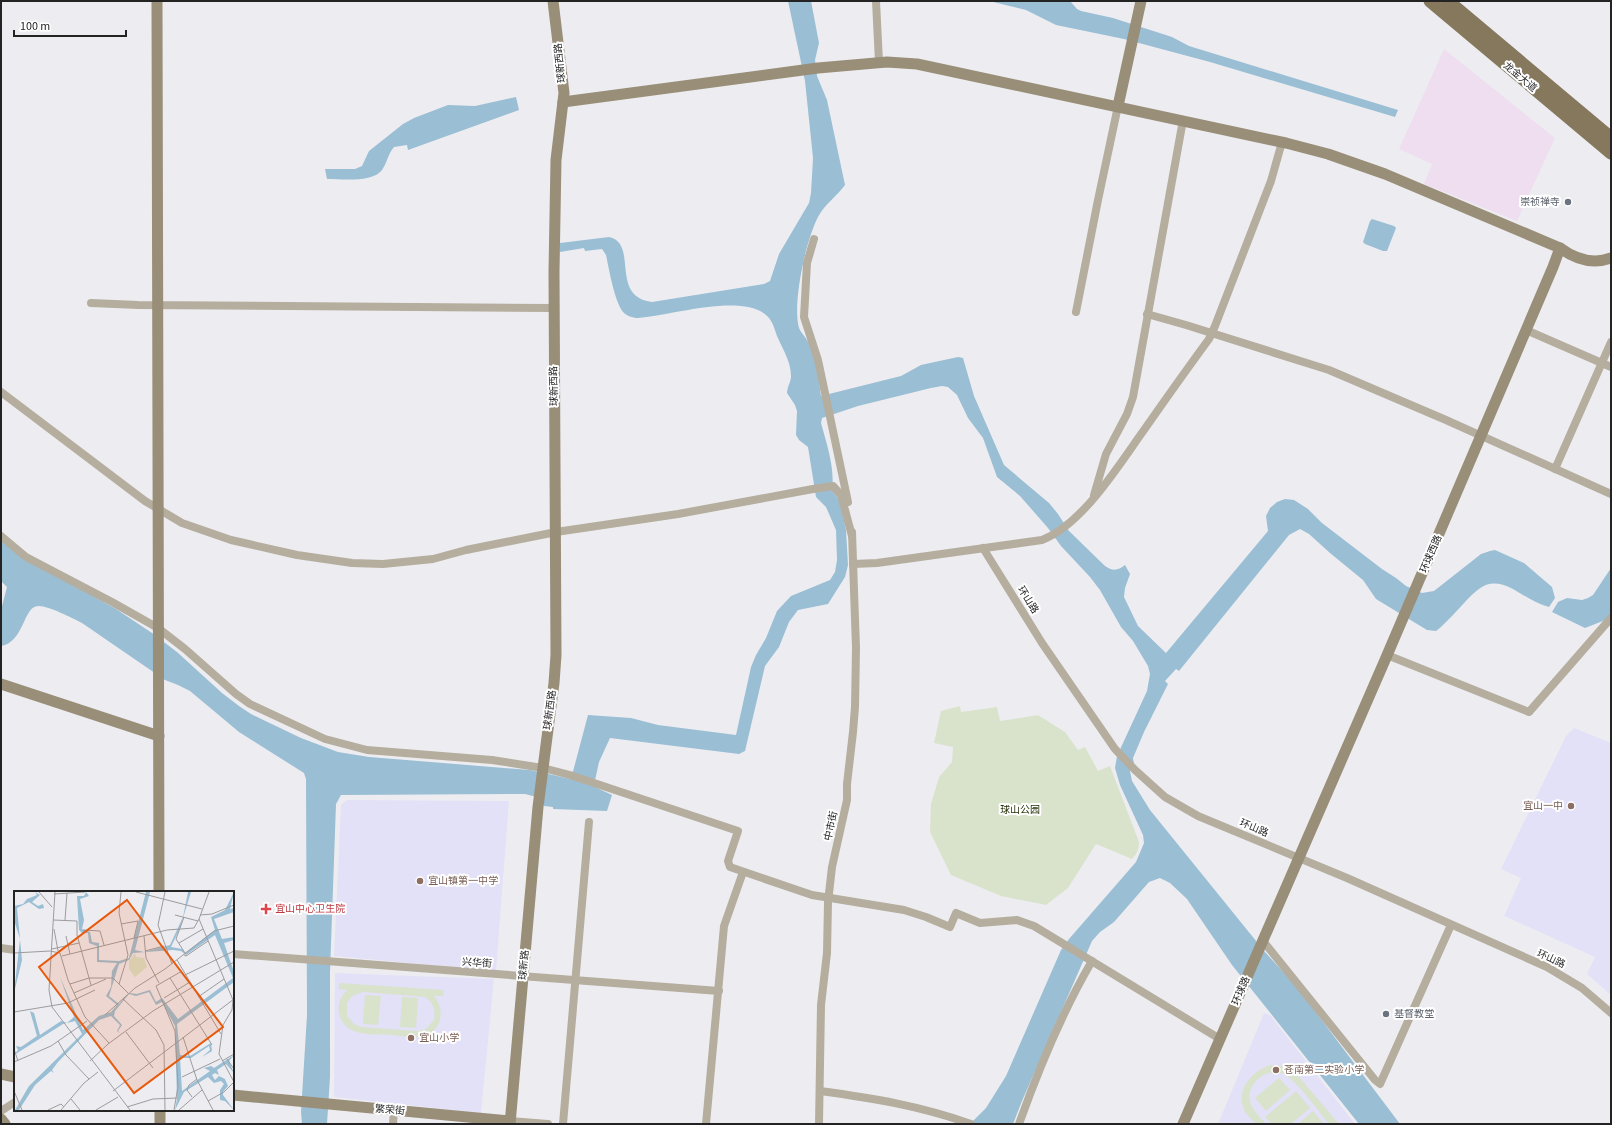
<svg xmlns="http://www.w3.org/2000/svg" width="1612" height="1125" viewBox="0 0 1612 1125" font-family="'Source Sans 3','Noto Sans SC',sans-serif">
<style>
.industrial{fill:#eedef0}
.education{fill:#e3e1f7}
.green{fill:#d9e3cc;fill-rule:evenodd}
.water{fill:#9abed4}
.lines{fill:none;stroke-linecap:round;stroke-linejoin:round}
.street{stroke:#b5ae9f;stroke-width:8}
.secondary{stroke:#998e78;stroke-width:11}
.primary{stroke:#85785d;stroke-width:13}
.worship-dot{fill:#6b7280;stroke:#fff;stroke-width:1.5}
.education-dot{fill:#8d6e63;stroke:#fff;stroke-width:1.5}
.health-dot{fill:#e0444e;stroke:#fff;stroke-width:1.5}
.labels{text-anchor:middle;dominant-baseline:central;stroke-width:4;stroke-linejoin:round;paint-order:stroke}
.street-label{font-size:10px;fill:#232324;stroke:#fff}
.worship-label{font-size:10px;fill:#5b616d;stroke:#fff;text-anchor:end}
.education-label{font-size:10px;fill:#785e54;stroke:#fff;text-anchor:start}
.park-label{font-size:10px;fill:#243108;stroke:#fff}
.health-label{font-size:10px;fill:#be3a42;stroke:#fff;text-anchor:start}
.inset-road{fill:none;stroke:#9c9c9f;stroke-width:1}
.view{fill:#e8590c;fill-opacity:0.15;stroke:#e8590c;stroke-width:2}
.inset-edge{fill:none;stroke:#232324;stroke-width:2}
</style>
<rect width="100%" height="100%" fill="#ededf1"/>
<!-- industrial -->
<path class="industrial" d="M 1444,49 L 1555,138 L 1517,221 L 1424,184 L 1432,164 L 1399,149 Z"/>
<!-- education -->
<g class="education">
<path d="M 1574,728 L 1611,743 L 1611,995 L 1587,974 L 1595,957 L 1504,916 L 1521,878 L 1501,869 L 1566,736 Z"/>
<path d="M 347,800 L 509,801 L 496,971 L 334,956 L 341,805 Z"/>
<path d="M 335,973 L 494,979 L 481,1113 L 334,1097 Z"/>
<path d="M 1264,1013 L 1270,1015 L 1355,1124 L 1218,1124 Z"/>
</g>
<!-- green -->
<g class="green">
<path d="M 960,706 L 961,712 L 997,707 L 1000,721 L 1038,715 L 1065,732 L 1078,750 L 1085,747 L 1098,771 L 1110,766 L 1139,842 C 1139,849 1137,854 1132,859 L 1096,844 L 1068,888 L 1046,905 L 1001,896 L 951,875 L 930,832 L 931,804 L 939,777 L 952,762 L 953,747 L 934,743 L 941,711 Z"/>
<path d="M 339,983 L 444,990 L 443,996 L 434,996 C 445,1009 443,1030 424,1036 C 415,1039 403,1036 393,1035 C 374,1034 344,1038 339,1013 C 337,1004 341,996 347,990 L 339,989 ZM 363,992 L 425,997 C 433,1002 436,1010 434,1020 L 426,1029 L 418,1031 L 361,1027 L 354,1024 L 347,1016 L 347,1003 L 352,996 Z"/>
<path d="M 365,995 L 381,996 L 378,1025 L 363,1024 Z"/>
<path d="M 402,997 L 418,998 L 416,1028 L 400,1027 Z"/>
<path d="M 1271,1065 L 1283,1066 L 1294,1071 L 1339,1124 L 1329,1124 C 1319,1112 1296,1080 1284,1074 C 1266,1067 1247,1083 1250,1101 C 1252,1110 1260,1117 1266,1124 L 1256,1124 C 1252,1120 1248,1116 1245,1112 C 1234,1091 1252,1070 1271,1065 Z"/>
<path d="M 1279,1078 L 1290,1090 L 1266,1111 L 1255,1098 Z"/>
<path d="M 1296,1091 L 1310,1108 L 1291,1124 L 1272,1124 L 1265,1117 Z"/>
<path d="M 1313,1111 L 1324,1124 L 1298,1124 Z"/>
</g>
<!-- water -->
<g class="water">
<path d="M 788,1 L 811,1 L 819,43 L 815,60 L 817,76 L 827,100 L 845,185 C 837,196 824,205 818,217 C 806,240 792,303 799,328 C 801,333 805,336 807,340 C 816,354 819,380 821,396 L 901,376 L 921,365 L 958,357 L 963,358 L 974,396 L 1004,465 L 1049,503 L 1058,514 L 1069,531 L 1105,566 C 1112,571 1118,571 1125,565 L 1130,574 L 1125,588 L 1124,597 L 1138,626 L 1166,653 L 1268,531 L 1266,516 L 1270,508 L 1277,502 L 1285,499 L 1294,500 L 1308,509 L 1322,523 L 1382,569 L 1396,578 L 1406,586 L 1422,593 L 1434,591 L 1481,554 L 1490,551 L 1495,550 L 1524,563 L 1552,587 L 1555,598 L 1549,607 C 1535,603 1525,596 1513,589 C 1490,577 1480,586 1465,602 C 1457,611 1449,619 1441,627 L 1436,631 L 1427,630 L 1376,599 L 1363,580 L 1330,553 L 1309,534 L 1300,529 L 1289,535 L 1179,671 L 1176,669 L 1165,681 L 1168,684 L 1144,732 L 1133,758 L 1134,764 L 1130,771 L 1132,781 L 1150,810 L 1265,952 L 1296,986 L 1400,1124 L 1359,1124 L 1232,965 L 1187,899 L 1170,883 L 1160,878 L 1149,882 L 1114,922 L 1100,932 L 1092,941 L 1022,1101 L 1013,1124 L 970,1124 L 986,1108 L 1006,1076 L 1061,950 L 1069,939 L 1136,862 L 1144,843 L 1143,835 L 1120,785 L 1115,768 L 1117,756 L 1147,691 L 1150,674 L 1148,666 L 1133,641 L 1121,627 L 1100,590 L 1090,577 L 1061,546 L 1048,528 L 1020,496 L 997,477 L 983,438 L 968,418 L 957,395 L 948,387 L 942,386 L 931,388 L 858,406 L 822,418 L 821,423 C 827,445 835,468 832,490 L 840,501 L 846,530 L 848,565 L 845,577 L 828,604 L 798,610 L 789,622 L 779,647 L 765,666 L 745,751 L 739,754 L 610,738 L 599,762 L 594,785 L 597,788 L 612,795 L 607,811 L 553,809 L 553,807 L 544,806 L 544,799 L 525,794 L 341,795 L 336,804 L 330,972 L 330,1077 L 327,1124 L 302,1124 L 301,1112 L 307,1015 L 306,779 L 304,773 L 239,732 L 190,691 L 178,685 L 165,680 L 82,623 C 72,618 49,606 39,606 C 23,605 25,642 1,646 L 1,610 L 7,587 L 1,581 L 1,540 L 59,577 L 116,609 L 152,633 L 177,652 L 222,693 L 239,706 L 251,714 L 301,738 L 338,752 L 369,757 L 530,770 L 571,779 L 588,715 L 631,718 L 658,725 L 736,735 L 751,667 L 756,655 L 766,638 L 777,611 L 791,596 L 830,580 L 835,572 L 837,560 L 836,530 L 826,507 L 816,497 L 808,447 L 799,440 L 796,435 L 797,411 L 795,405 L 787,393 C 787,387 791,382 791,376 C 791,361 782,348 777,336 C 774,328 773,321 766,315 C 741,293 669,316 638,318 C 634,318 627,316 624,313 C 615,304 609,269 606,255 L 602,249 L 585,251 L 584,248 L 560,252 L 560,243 L 609,237 C 639,243 609,297 652,302 L 764,284 L 770,281 L 779,254 L 809,203 L 811,193 L 813,158 L 805,81 Z"/>
<path d="M 989,1 L 1070,1 L 1077,9 L 1081,11 L 1113,18 L 1172,37 L 1189,46 L 1398,110 L 1395,117 L 1210,62 L 1124,39 L 1056,25 L 1026,10 Z"/>
<path d="M 516,97 L 519,110 L 408,150 L 407,145 L 394,147 C 388,154 387,163 382,170 C 372,183 342,179 327,179 L 325,169 L 355,169 L 362,166 L 369,151 L 403,124 L 414,118 L 448,105 L 475,106 Z"/>
<path d="M 1372,219 L 1394,226 L 1396,228 L 1387,251 L 1383,251 L 1365,244 L 1363,242 L 1370,221 Z"/>
<path d="M 1611,568 L 1611,615 L 1608,619 L 1585,628 L 1552,612 L 1558,602 L 1567,598 L 1582,600 L 1588,598 L 1593,595 Z"/>
</g>
<g class="lines">
<!-- street -->
<g class="street">
<path d="M 876,1 L 879,62"/>
<path d="M 814,239 L 807,263 L 804,317 L 818,360 L 848,502"/>
<path d="M 91,303 L 138,305 L 554,308"/>
<path d="M 1076,312 L 1098,200 L 1118,106"/>
<path d="M 1147,314 L 1186,325 L 1329,370 L 1446,420 L 1611,494"/>
<path d="M 1526,330 L 1611,367"/>
<path d="M 1,392 L 145,501 L 182,523 L 231,540 L 297,555 L 352,563 L 383,564 L 433,559 L 466,550 L 556,532 L 678,514 L 813,489 L 833,486 L 841,495 L 852,536"/>
<path d="M 1555,469 L 1611,342"/>
<path d="M 1094,495 L 1106,454 L 1127,414 L 1133,397 L 1183,120"/>
<path d="M 1,536 L 26,557 L 112,602 L 158,628 L 185,649 L 236,694 L 250,704 L 325,739 L 367,750 L 492,760 L 543,768 L 570,775 L 738,831 L 728,861 L 730,867 L 812,895 L 904,910 L 926,917 L 950,927 L 956,913 L 980,923 L 1017,920 L 1034,926 L 1220,1039"/>
<path d="M 983,548 L 1042,643 L 1115,749 L 1135,770 L 1165,797 L 1198,816 L 1347,878 L 1547,967 L 1582,988 L 1611,1013"/>
<path d="M 853,564 L 877,563 L 1042,540 C 1083,524 1118,466 1144,430 C 1165,400 1187,369 1209,339 L 1215,326 L 1271,181 L 1282,142"/>
<path d="M 1387,655 L 1529,712 L 1611,618"/>
<path d="M 1263,941 L 1375,1080 L 1380,1084 L 1451,925"/>
<path d="M 1,948 L 15,950"/>
<path d="M 233,954 L 719,991"/>
<path d="M 820,1091 C 872,1098 921,1106 971,1124"/>
<path d="M 1,1111 L 15,1102"/>
<path d="M 510,1121 L 548,1124"/>
<path d="M 393,1124 L 394,1111"/>
<path d="M 563,1124 L 589,822"/>
<path d="M 706,1124 L 724,926 L 743,872"/>
<path d="M 819,1124 L 821,1005 L 827,953 L 828,902 L 832,867 L 847,800 L 847,784 L 853,732 L 855,707 L 856,648 L 852,532"/>
<path d="M 1019,1124 C 1039,1068 1062,1012 1092,961"/>
</g>
<!-- secondary -->
<g class="secondary">
<path d="M 157,1 L 159,892"/>
<path d="M 563,102 L 818,68 L 887,62 L 917,64 L 1286,143 L 1328,154 L 1385,174 L 1560,248 C 1575,259 1592,265 1611,258"/>
<path d="M 1118,106 L 1141,1"/>
<path d="M 1,684 L 159,736"/>
<path d="M 1,1074 L 15,1077"/>
<path d="M 233,1095 L 510,1121"/>
<path d="M 1,1119 L 5,1124"/>
<path d="M 160,1124 L 160,1110"/>
<path d="M 510,1124 L 538,807 L 554,683 L 556,655 L 554,272 L 556,160 L 564,93 L 553,1"/>
<path d="M 1183,1124 L 1385,660 L 1553,267 L 1560,248"/>
</g>
<!-- primary -->
<g class="primary">
<path d="M 1430,1 L 1611,153"/>
<path d="M 1448,1 L 1611,138"/>
</g>
</g>
<!-- markers -->
<g class="worship-dot">
<circle cx="1568" cy="202" r="4"/>
<circle cx="1386" cy="1014" r="4"/>
</g>
<g class="education-dot">
<circle cx="1571" cy="806" r="4"/>
<circle cx="420" cy="881" r="4"/>
<circle cx="411" cy="1038" r="4"/>
<circle cx="1276" cy="1070" r="4"/>
</g>
<path class="health-dot" d="M264 903h4v4h4v4h-4v4h-4v-4h-4v-4h4z"/>
<g class="labels">
<!-- street labels -->
<g class="street-label">
<text transform="translate(560 63) rotate(-96)">球新西路</text>
<text transform="translate(1520 77) rotate(40)">龙金大道</text>
<text transform="translate(554 386) rotate(-91)">球新西路</text>
<text transform="translate(1431 554) rotate(-67)">环球西路</text>
<text transform="translate(1028 600) rotate(58)">环山路</text>
<text transform="translate(550 710) rotate(-82)">球新西路</text>
<text transform="translate(831 826) rotate(-78)">中市街</text>
<text transform="translate(1254 828) rotate(23)">环山路</text>
<text transform="translate(1551 959) rotate(25)">环山路</text>
<text transform="translate(477 963) rotate(4)">兴华街</text>
<text transform="translate(524 965) rotate(-85)">球新路</text>
<text transform="translate(1241 991) rotate(-67)">环球路</text>
<text transform="translate(390 1110) rotate(5)">繁荣街</text>
</g>
<!-- worship labels -->
<g class="worship-label">
<text x="1560" y="202">崇祯禅寺</text>
<text x="1394" y="1014" text-anchor="start">基督教堂</text>
</g>
<!-- education labels -->
<g class="education-label">
<text x="1563" y="806" text-anchor="end">宜山一中</text>
<text x="428" y="881">宜山镇第一中学</text>
<text x="419" y="1038">宜山小学</text>
<text x="1284" y="1070">苍南第二实验小学</text>
</g>
<!-- park labels -->
<g class="park-label">
<text x="1020" y="810">球山公园</text>
</g>
<!-- health labels -->
<g class="health-label">
<text x="275" y="909">宜山中心卫生院</text>
</g>
</g>
<!-- overview -->
<g transform="translate(14 891)">
<rect width="220" height="220" fill="#ededf1"/>
<path d="M 121,62 L 122,66 L 130,67 L 133,76 L 121,86 L 115,78 L 115,70 Z" fill="#d9e3cc"/>
<path d="M 21,1 L 26,4 L 18,11 L 24,15 L 29,13 L 30,17 L 25,18 L 15,11 L 3,17 L 8,69 L 0,102 L 6,48 L 0,29 L 0,15 L 9,13 L 13,8 L 23,4 ZM 72,1 L 75,5 L 66,8 L 70,29 L 68,38 L 76,41 L 78,51 L 85,52 L 85,69 L 105,70 L 115,67 L 132,1 L 136,1 L 121,59 L 130,61 L 156,54 L 169,26 L 174,1 L 177,1 L 166,37 L 157,56 L 168,58 L 171,62 L 201,39 L 197,26 L 211,19 L 220,1 L 216,18 L 220,17 L 220,21 L 200,28 L 208,48 L 220,46 L 220,49 L 210,52 L 220,81 L 220,91 L 163,133 L 166,164 L 176,165 L 197,152 L 198,160 L 188,166 L 196,159 L 195,155 L 177,167 L 166,167 L 168,200 L 196,180 L 190,177 L 197,175 L 200,177 L 220,164 L 215,170 L 220,182 L 212,173 L 203,179 L 205,184 L 201,182 L 198,184 L 201,189 L 205,185 L 211,188 L 214,195 L 209,201 L 209,204 L 220,219 L 211,210 L 206,209 L 206,199 L 210,193 L 207,190 L 200,192 L 194,186 L 170,201 L 161,219 L 163,208 L 161,135 L 148,111 L 142,114 L 135,101 L 122,105 L 115,103 L 101,120 L 100,125 L 108,134 L 104,140 L 107,143 L 103,140 L 106,134 L 97,125 L 85,129 L 44,171 L 38,179 L 40,182 L 37,180 L 21,194 L 5,219 L 1,219 L 15,195 L 68,143 L 61,130 L 49,133 L 0,164 L 4,159 L 2,155 L 7,156 L 23,145 L 16,120 L 20,122 L 26,144 L 47,130 L 53,132 L 60,126 L 46,86 L 69,139 L 85,125 L 97,121 L 103,114 L 92,105 L 97,96 L 98,80 L 103,72 L 83,71 L 83,55 L 75,52 L 74,42 L 68,42 L 65,39 L 63,5 L 70,5 ZM 201,44 L 219,87 L 164,128 L 148,107 L 142,111 L 136,99 L 123,103 L 115,102 L 105,113 L 95,105 L 105,73 L 115,69 L 119,62 L 159,59 L 167,60 L 172,64 Z" fill="#9abed4" fill-rule="evenodd"/>
<path class="inset-road" d="M 25,1 L 38,16M 41,1 L 35,99 L 38,116 L 116,219M 122,1 L 188,18M 151,1 L 144,34 L 158,73M 195,1 L 185,28 L 219,109 L 218,119 L 209,134 L 205,163 L 220,191M 40,3 L 71,1M 161,24 L 184,30M 186,24 L 198,23 L 220,14M 170,26 L 162,48 L 171,62M 39,29 L 63,30 L 63,44 L 77,94M 51,29 L 53,2M 107,33 L 124,30 L 120,47M 40,38 L 44,60M 69,39 L 86,40 L 90,54M 52,45 L 56,63M 130,45 L 132,67 L 145,92M 165,52 L 189,38M 38,58 L 65,52M 36,60 L 46,62 L 54,89 L 71,126 L 95,152M 131,60 L 150,55M 0,62 L 36,60M 170,64 L 172,65 L 194,50M 48,65 L 153,39 L 180,37 L 185,28M 163,69 L 207,143M 171,84 L 220,60M 156,87 L 198,154M 56,93 L 75,87 L 99,87 L 114,102M 105,93 L 114,64 L 105,22 L 107,1M 60,102 L 92,88M 111,106 L 109,108 L 142,139 L 150,154 L 151,219M 184,106 L 210,88M 150,107 L 176,91M 54,112 L 81,99M 0,121 L 54,112M 91,124 L 121,97 L 151,78 L 200,40 L 220,35M 112,141 L 139,177M 169,146 L 183,189 L 199,219M 44,150 L 52,164 L 75,188M 0,158 L 4,170M 213,168 L 220,178M 76,170 L 94,153 L 139,120 L 220,71M 208,170 L 220,163M 0,171 L 37,155 L 73,130M 168,186 L 206,168M 0,200 L 8,219M 99,200 L 220,108M 178,206 L 173,199 L 175,194 L 183,188M 57,208 L 66,219M 194,210 L 210,201 L 220,191M 113,216 L 139,208 L 163,207M 34,219 L 47,213 L 50,216M 47,219 L 70,192 L 84,181M 82,219 L 104,206M 160,219 L 164,195 L 161,140 L 142,95 L 168,80M 165,219 L 188,199"/>
<path class="view" d="M 113,9 L 209,136 L 120,202 L 25,76 Z"/>
<rect width="220" height="220" class="inset-edge"/>
</g>
<!-- border -->
<rect width="1612" height="1125" fill="none" stroke="#232324" stroke-width="4"/>
<!-- scale -->
<path d="M14 30v6h112v-6" fill="none" stroke="#232324" stroke-width="2"/>
<text x="20" y="30" font-size="12" fill="#232324" stroke="#ffffff" stroke-width="3" paint-order="stroke">100 m</text>
</svg>
